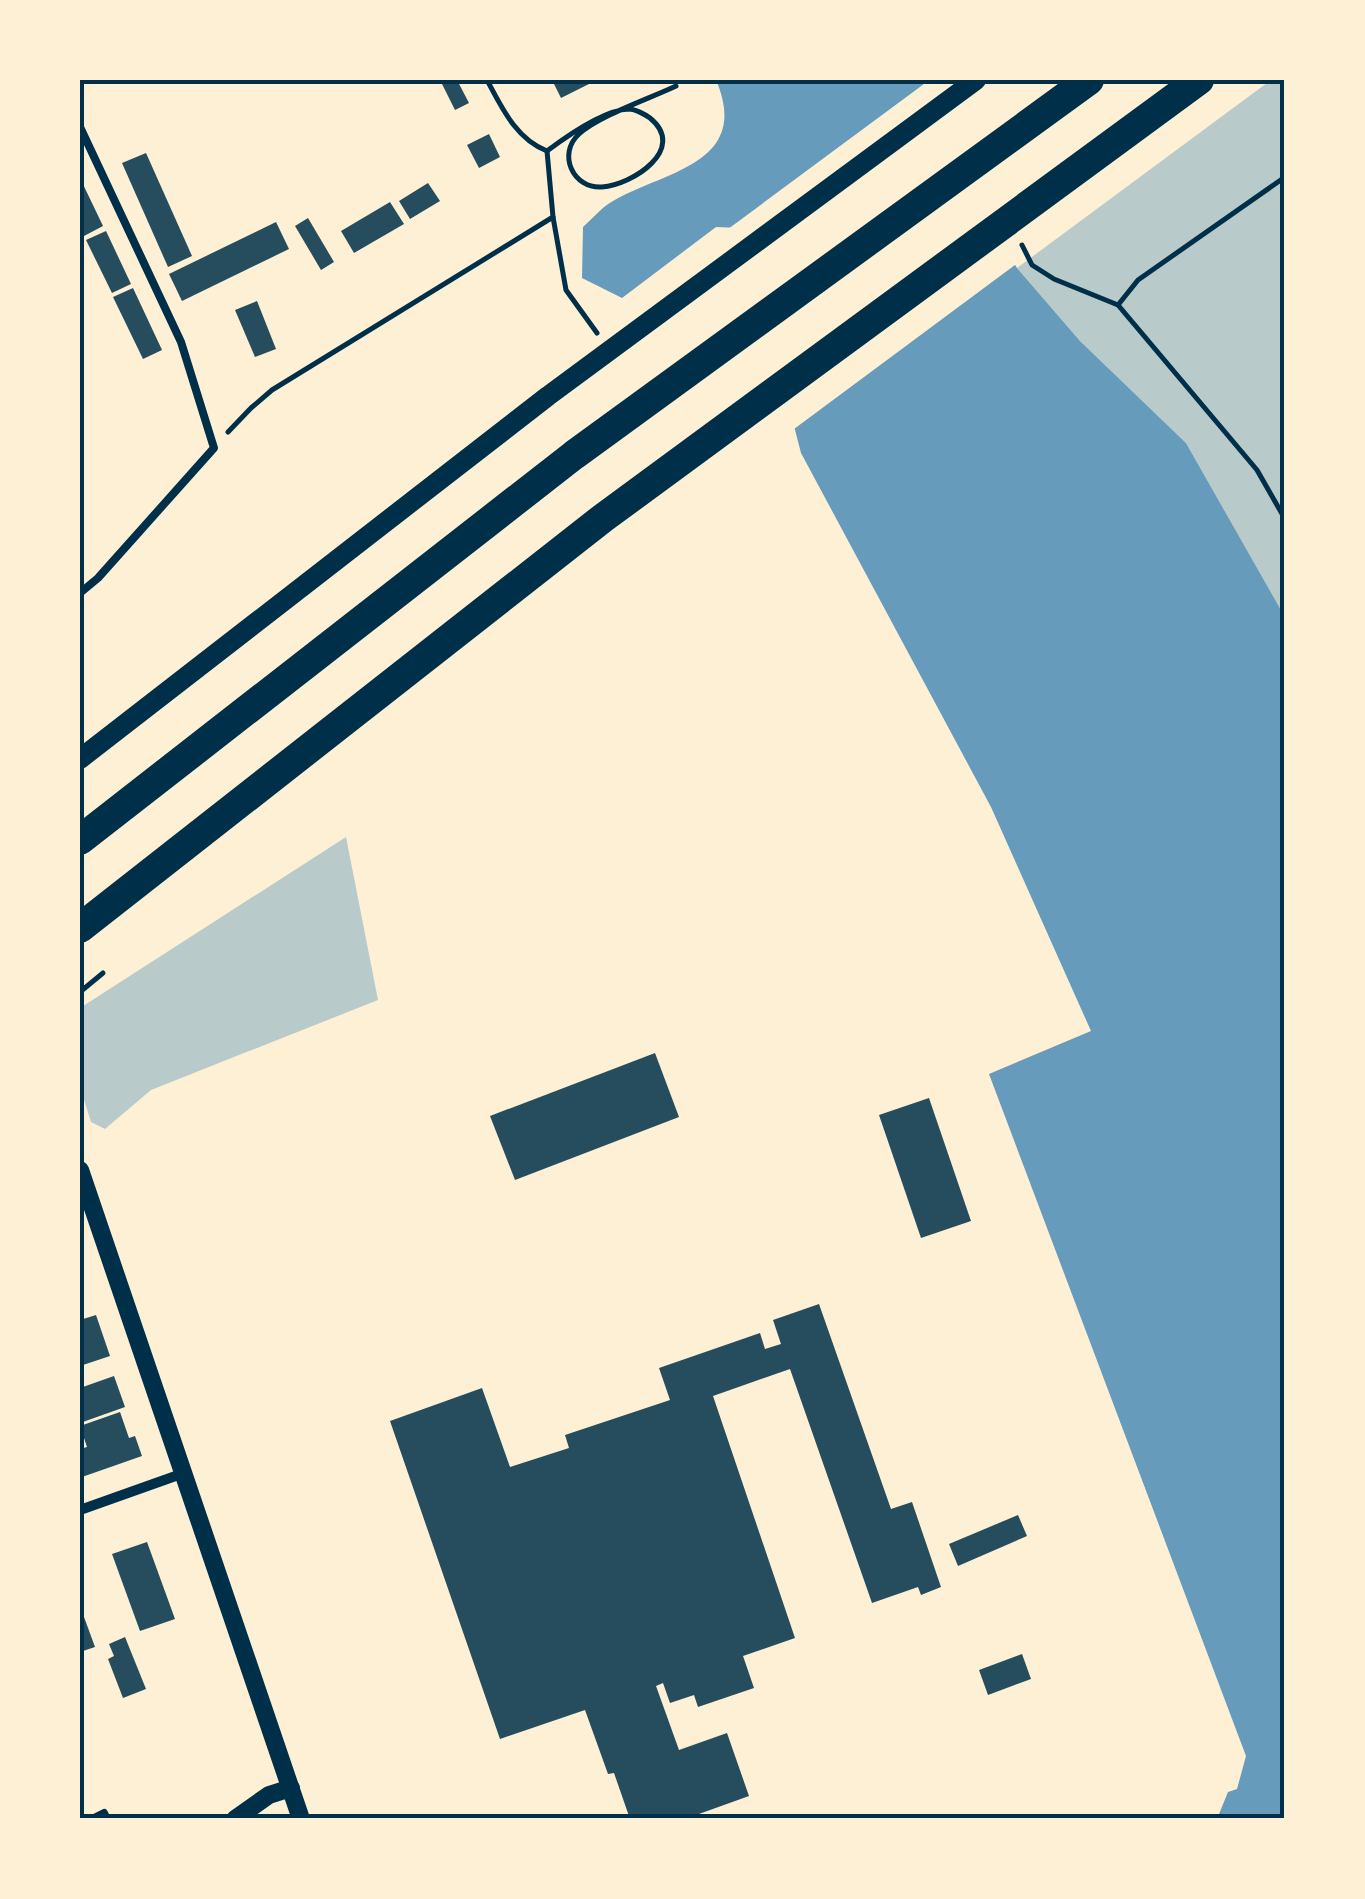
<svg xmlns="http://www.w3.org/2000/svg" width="1365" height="1899" viewBox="0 0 1365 1899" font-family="Montserrat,sans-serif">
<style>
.green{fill:#b9caca}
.water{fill:#669bbc}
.pier{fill:#fdf0d5}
.building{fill:#264d5e}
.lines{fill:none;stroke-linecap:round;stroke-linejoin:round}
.path{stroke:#003049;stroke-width:5}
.service{stroke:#003049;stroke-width:8}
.minor{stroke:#003049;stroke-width:10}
.tertiary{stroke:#003049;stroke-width:18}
.secondary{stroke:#003049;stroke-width:20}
.motorway{stroke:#003049;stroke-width:30}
.neatline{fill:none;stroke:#003049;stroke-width:4}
</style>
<rect width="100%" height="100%" fill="#fdf0d5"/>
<!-- green -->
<g class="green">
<path d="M 1271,80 L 1285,80 L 1285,617 L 1186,443 L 1080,341 L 1017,268 Z"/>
<path d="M 346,837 L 378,1000 L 151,1090 L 105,1129 L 91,1122 L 80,1087 L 80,1008 Z"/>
</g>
<!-- water -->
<path class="water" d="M 716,80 L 922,80 L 938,140 L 1017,268 L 1080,341 L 1186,443 L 1285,617 L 1285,1819 L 1217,1819 L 1228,1792 L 1237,1789 L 1246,1756 L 989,1074 L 1091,1031 L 991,807 L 801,453 L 794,426 L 863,374 L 790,230 L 716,227 L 622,298 L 582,278 L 583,227 C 593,218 602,207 613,201 C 664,171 752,164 716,80 Z"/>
<!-- pier -->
<path class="pier" d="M 928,81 L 943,138 L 1019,262 L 790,432 L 791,422 L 857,372 L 787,235 L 724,232 Z"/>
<!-- building -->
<g class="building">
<path d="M 440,80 L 457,80 L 469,103 L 455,110 Z"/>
<path d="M 552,80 L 587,80 L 589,84 L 561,98 Z"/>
<path d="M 489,134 L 500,157 L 479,168 L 467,145 Z"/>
<path d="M 146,153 L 192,256 L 168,267 L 122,163 Z"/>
<path d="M 80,178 L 103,226 L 84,236 L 80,227 Z"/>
<path d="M 428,183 L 440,201 L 410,219 L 399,201 Z"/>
<path d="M 390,202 L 404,224 L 354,253 L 341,231 Z"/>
<path d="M 308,218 L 334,262 L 321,270 L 295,226 Z"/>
<path d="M 276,222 L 289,249 L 182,301 L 169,274 Z"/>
<path d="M 106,231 L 131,284 L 112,293 L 86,240 Z"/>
<path d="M 133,288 L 162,350 L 143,359 L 113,297 Z"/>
<path d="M 257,301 L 276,349 L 255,357 L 235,310 Z"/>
<path d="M 655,1053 L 679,1117 L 515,1180 L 490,1116 Z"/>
<path d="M 929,1098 L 971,1221 L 921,1238 L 879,1115 Z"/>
<path d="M 819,1304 L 891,1509 L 912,1502 L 941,1587 L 921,1595 L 918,1587 L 872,1603 L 790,1369 L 713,1396 L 795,1638 L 743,1656 L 754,1688 L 698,1707 L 694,1695 L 670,1703 L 663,1683 L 656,1686 L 679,1750 L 727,1733 L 749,1796 L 685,1819 L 630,1819 L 614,1773 L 608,1774 L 585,1710 L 500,1739 L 390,1421 L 482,1388 L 510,1467 L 569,1448 L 565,1435 L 670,1400 L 659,1368 L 760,1333 L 765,1349 L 781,1344 L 773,1320 Z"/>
<path d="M 96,1315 L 110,1356 L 80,1366 L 80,1320 Z"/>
<path d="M 114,1376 L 125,1407 L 80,1423 L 80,1388 Z"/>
<path d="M 120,1412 L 129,1438 L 135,1436 L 142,1456 L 82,1477 L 80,1449 L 87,1447 L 80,1426 Z"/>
<path d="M 1018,1515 L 1027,1536 L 958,1566 L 949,1544 Z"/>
<path d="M 147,1542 L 175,1619 L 140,1631 L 112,1554 Z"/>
<path d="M 80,1606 L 95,1647 L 80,1652 Z"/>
<path d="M 125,1637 L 146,1689 L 123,1698 L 108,1659 L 114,1656 L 109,1644 Z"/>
<path d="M 1022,1654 L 1031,1679 L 988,1695 L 979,1670 Z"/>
</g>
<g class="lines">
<!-- path -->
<g class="path">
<path d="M 487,80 C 502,108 516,139 547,151"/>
<path d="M 547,151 C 567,136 603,110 629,109 C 635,109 646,115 650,118 C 688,149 632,185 602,187 C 573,189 557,154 579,134 C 598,116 651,98 676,86"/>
<path d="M 553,217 L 566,290 L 597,333"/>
<path d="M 1022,245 L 1032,265 L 1054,279 L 1118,305 L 1257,470 L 1285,519"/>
<path d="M 1118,305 L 1138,280 L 1285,177"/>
<path d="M 228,432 L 251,408 L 272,390 L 553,217 L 547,151"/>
<path d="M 80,992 L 103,973"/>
</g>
<!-- service -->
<g class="service">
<path d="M 80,127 L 181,342 L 214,448 L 98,578 L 80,593"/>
<path d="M 92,1819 L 104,1813 L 107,1819"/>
</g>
<!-- minor -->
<path class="minor" d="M 80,1510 L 184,1473"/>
<!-- tertiary -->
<g class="tertiary">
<path d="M 80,1170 L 301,1819"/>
<path d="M 235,1819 L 269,1795 L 291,1788"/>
</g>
<!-- secondary -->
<path class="secondary" d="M 80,759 L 548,396 L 976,80"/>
<!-- motorway -->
<g class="motorway">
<path d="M 80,840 L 574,455 L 1089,80"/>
<path d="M 80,928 L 603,518 L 1199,80"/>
</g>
</g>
<!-- border -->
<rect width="1365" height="1899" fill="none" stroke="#fdf0d5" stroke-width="165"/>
<rect x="82" y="82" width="1200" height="1734" class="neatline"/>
</svg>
